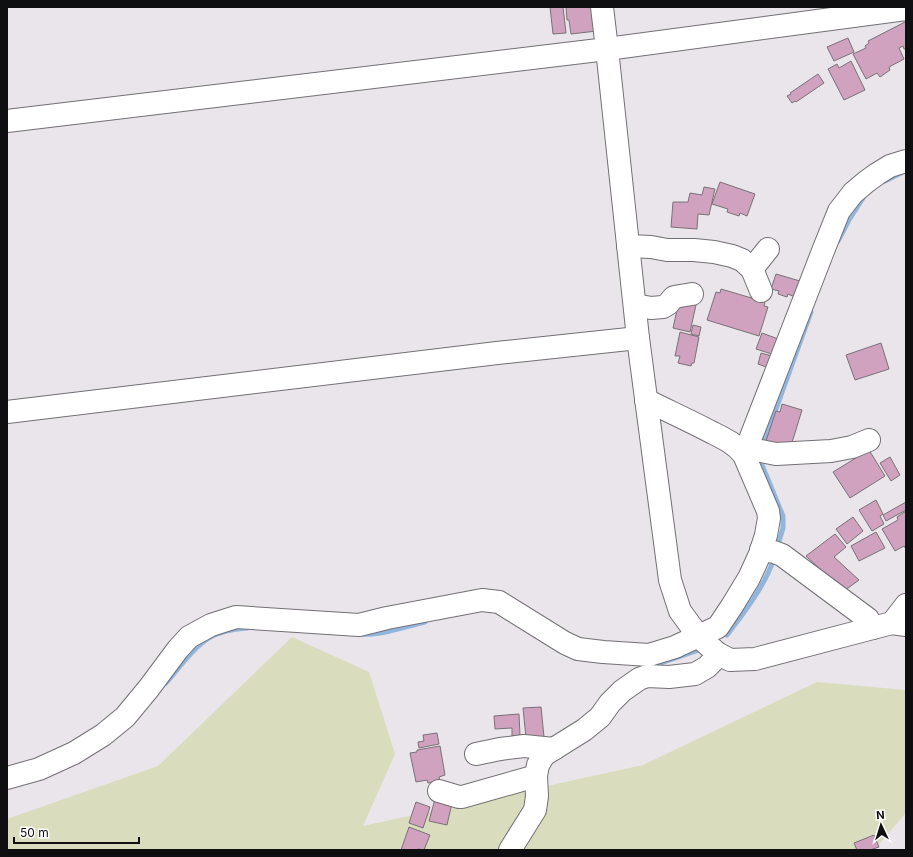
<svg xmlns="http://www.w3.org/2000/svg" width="913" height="857" viewBox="0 0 913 857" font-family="Inter,sans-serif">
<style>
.green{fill:#d9ddbd}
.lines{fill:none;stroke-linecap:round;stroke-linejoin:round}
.stream{stroke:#91b6de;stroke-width:5}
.building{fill:#d1a1c0;stroke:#777275}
.minor-casing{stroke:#737075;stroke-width:24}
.minor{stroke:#fff;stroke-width:22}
</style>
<rect width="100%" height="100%" fill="#e9e5ea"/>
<!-- green -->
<path class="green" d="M 292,637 L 369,672 L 395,754 L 363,826 L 643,765 L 817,682 L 906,690 L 906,813 L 874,850 L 7,850 L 7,819 L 158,766 Z"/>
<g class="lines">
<!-- stream -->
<g class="stream">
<path d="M 885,181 L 901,173"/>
<path d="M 838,241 L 849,220 L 863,198"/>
<path d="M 763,445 L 811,312"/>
<path d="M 761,457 L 762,465 L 783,516 L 783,528 L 777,548"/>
<path d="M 361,634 C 379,636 407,626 425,622"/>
<path d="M 727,635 C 744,613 766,584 774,558"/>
<path d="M 652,664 L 661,663 L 699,650"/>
<path d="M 166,683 C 179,668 193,648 209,638 C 220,631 234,629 247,628"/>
</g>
</g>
<!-- building -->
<g class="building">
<path d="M 550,7 L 563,7 L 566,33 L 553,34 Z"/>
<path d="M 566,7 L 594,7 L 597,31 L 571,34 L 569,20 L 567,20 Z"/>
<path d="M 905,22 L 906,24 L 906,49 L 904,49 L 903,46 L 899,48 L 904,59 L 889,67 L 890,70 L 880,77 L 877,73 L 866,79 L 853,54 L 866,48 L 865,46 L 869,43 L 868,41 Z"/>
<path d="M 848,38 L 854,52 L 834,61 L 827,47 Z"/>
<path d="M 851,61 L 865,90 L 844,100 L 828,69 L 837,64 L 839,68 Z"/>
<path d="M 818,74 L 824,83 L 796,102 L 795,101 L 792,103 L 787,96 L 791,94 L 790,93 Z"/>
<path d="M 720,182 L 755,194 L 747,216 L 740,213 L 739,216 L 727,212 L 728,209 L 712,204 Z"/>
<path d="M 704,187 L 715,189 L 709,215 L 698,214 L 697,229 L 671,227 L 673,202 L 688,202 L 690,193 L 702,195 Z"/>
<path d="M 776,274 L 800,281 L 795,297 L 788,294 L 787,297 L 778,294 L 779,291 L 771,289 Z"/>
<path d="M 721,289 L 765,302 L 764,306 L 768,307 L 759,336 L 707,320 L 716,292 L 720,293 Z"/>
<path d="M 679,301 L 696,305 L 690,332 L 673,328 Z"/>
<path d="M 693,325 L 701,327 L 699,336 L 691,334 Z"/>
<path d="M 680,332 L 699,337 L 694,363 L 692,363 L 691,366 L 678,363 L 680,356 L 675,356 Z"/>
<path d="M 762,333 L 781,340 L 775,355 L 756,349 Z"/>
<path d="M 881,343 L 889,369 L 855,380 L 846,355 Z"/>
<path d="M 761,353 L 772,356 L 769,368 L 758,364 Z"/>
<path d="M 782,404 L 802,410 L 790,449 L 766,441 L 776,411 L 780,412 Z"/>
<path d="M 869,450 L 885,476 L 850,498 L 833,472 Z"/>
<path d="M 890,457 L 900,475 L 891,481 L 880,463 Z"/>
<path d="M 876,500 L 883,514 L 880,516 L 884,524 L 872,531 L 859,510 Z"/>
<path d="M 906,502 L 906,510 L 886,521 L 883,515 Z"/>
<path d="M 906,511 L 906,549 L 904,546 L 895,551 L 882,529 L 898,520 L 897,517 Z"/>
<path d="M 853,517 L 863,531 L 847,544 L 836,529 Z"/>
<path d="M 876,532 L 885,548 L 859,561 L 851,546 Z"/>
<path d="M 835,534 L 846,547 L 834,557 L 859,580 L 844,591 L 806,556 Z"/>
<path d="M 541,707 L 544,737 L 526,738 L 523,708 Z"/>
<path d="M 519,714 L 520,735 L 512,736 L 512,728 L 495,729 L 494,716 Z"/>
<path d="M 437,733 L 439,744 L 419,748 L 418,742 L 424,741 L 423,735 Z"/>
<path d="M 440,746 L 445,775 L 439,777 L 440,781 L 428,783 L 427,780 L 416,782 L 410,753 L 417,752 L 417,750 Z"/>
<path d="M 435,799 L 452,803 L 447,825 L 429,821 Z"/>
<path d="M 416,802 L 430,807 L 423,828 L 409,823 Z"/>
<path d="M 409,827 L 430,835 L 424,850 L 418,849 L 418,850 L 401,850 Z"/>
<path d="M 874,835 L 879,847 L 870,850 L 857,850 L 854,843 Z"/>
</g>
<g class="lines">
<!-- minor casing -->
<g class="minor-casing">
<g id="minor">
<path d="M 7,121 L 607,49 L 602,7"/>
<path d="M 628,246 L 651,247 L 667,250 L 694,250 L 714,252 L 732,256 L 742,260 L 752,269 L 761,291"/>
<path d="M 752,269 L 768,249"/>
<path d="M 635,305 L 651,308 L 663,307 L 668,304 L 674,297 L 692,294"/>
<path d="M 638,338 L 607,49 L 906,9"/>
<path d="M 7,412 L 497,353 L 638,338 L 670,580 L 680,611 L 699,637 L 717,653 L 730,660 L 755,659 L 892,623 L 906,625"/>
<path d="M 746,448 L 776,454 L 831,451 L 852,447 L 869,440"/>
<path d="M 744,455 L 823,251 L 839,211 L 853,193 L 866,182 L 877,174 L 890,166 L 906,161"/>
<path d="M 761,550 L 774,552 L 782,555 L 868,619 L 873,628"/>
<path d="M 892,623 L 906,605"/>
<path d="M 476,754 L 500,749 L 524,746 L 554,749"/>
<path d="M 7,778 L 39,769 L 74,753 L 103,735 L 125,717 L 149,688 L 178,649 L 189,637 L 211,625 L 236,617 L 359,625 L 387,618 L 482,600 L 499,602 L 565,643 L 578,649 L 603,652 L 649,655 L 675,647 L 718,627 L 732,606 L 749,578 L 760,554 L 766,535 L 769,518 L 768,511 L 744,455 C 736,444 723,438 711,432 C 690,421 668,411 646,400"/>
<path d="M 439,791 L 459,797 L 462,797 L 536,776"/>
<path d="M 510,850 L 535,810 L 537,796 L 536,776 L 538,765 L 544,755 L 584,730 L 600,717 L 610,703 L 622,691 L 639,679 L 647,676 L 669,677 L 695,674 L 707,667 L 713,661 L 717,653"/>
</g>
</g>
<!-- minor -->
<use href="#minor" class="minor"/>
</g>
<!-- border -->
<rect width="913" height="857" fill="none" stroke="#0f0e10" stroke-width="16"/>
<!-- north arrow -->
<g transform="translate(881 825) rotate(356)" stroke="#ffffff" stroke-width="3" paint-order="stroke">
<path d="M0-3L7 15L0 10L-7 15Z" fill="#0f0e10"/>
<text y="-6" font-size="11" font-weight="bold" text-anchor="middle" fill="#0f0e10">N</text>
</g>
<!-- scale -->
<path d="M14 837v6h125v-6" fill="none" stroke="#0f0e10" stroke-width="2"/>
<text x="20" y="837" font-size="12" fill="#0f0e10" stroke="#ffffff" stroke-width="3" paint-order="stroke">50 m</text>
</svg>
